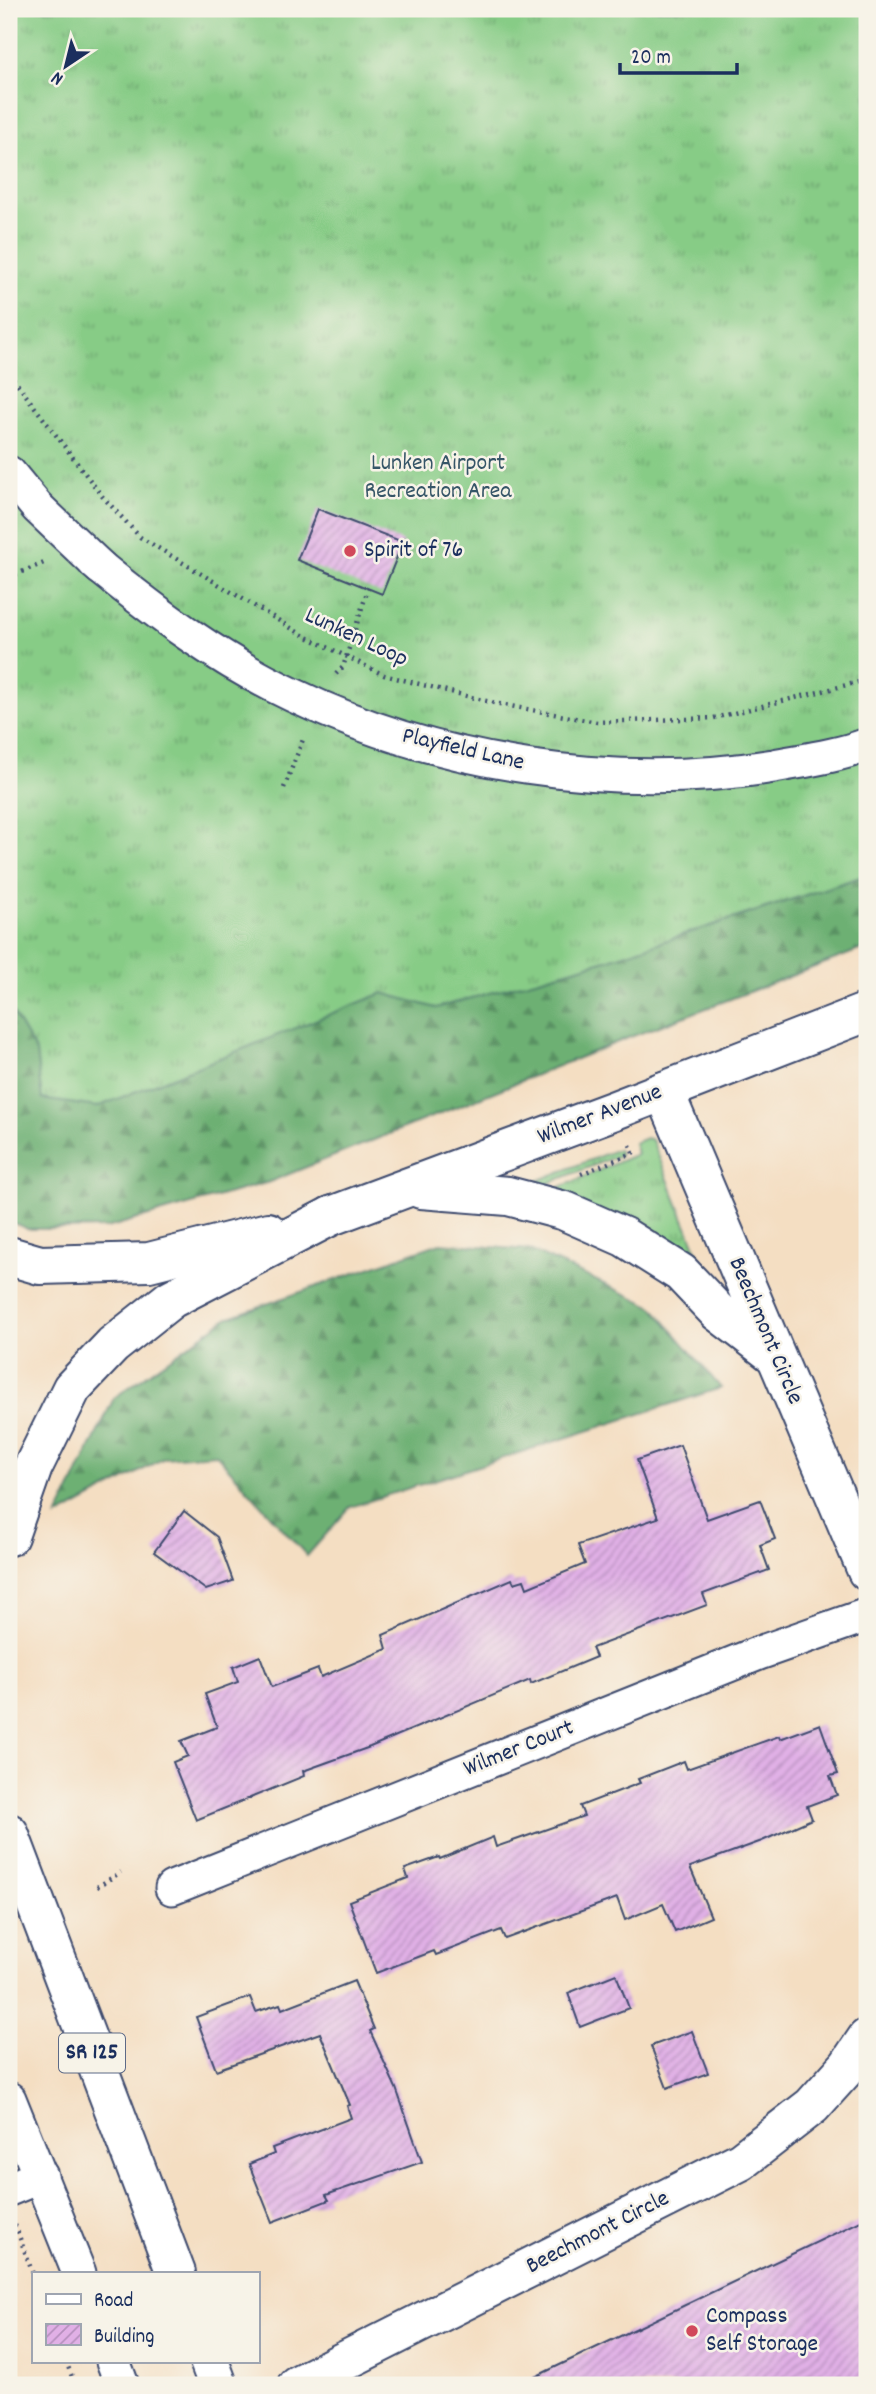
<svg xmlns="http://www.w3.org/2000/svg" width="876" height="2394" viewBox="0 0 876 2394" font-family="Dekko,sans-serif">
<style>
.grass{fill:url(#grass-tufts);stroke:#517e72;stroke-width:2}
.forest{fill:url(#forest-firs);stroke:#447068;stroke-width:2}
.building{fill:url(#building-hatch)}
.lines{fill:none;stroke-linecap:round;stroke-linejoin:round}
.minor-casing{stroke:#3c496d;stroke-width:37}
.tertiary-casing{stroke:#3c496d;stroke-width:42}
.trunk-casing{stroke:#3c496d;stroke-width:42}
.path{stroke:#3c496d;stroke-width:4.5;stroke-dasharray:2 5;stroke-linecap:butt}
.minor{stroke:#fff;stroke-width:33}
.tertiary{stroke:#fff;stroke-width:38}
.trunk{stroke:#fff;stroke-width:38}
.poi-dot{fill:#d1495b;stroke:#f7f3e8;stroke-width:2.5}
.labels{text-anchor:middle;dominant-baseline:central;stroke-width:5;stroke-linejoin:round;paint-order:stroke}
.shield{fill:#f7f3e8;stroke:#5d6a87;stroke-width:2}
.shield-label{font-size:23px;font-weight:bold;fill:#1b2f5e}
.park-label{font-size:24px;fill:#365668;stroke:#f7f3e8}
.poi-label{font-size:24px;fill:#1b2f5e;stroke:#f7f3e8;text-anchor:start}
.street-label{font-size:24px;fill:#1b2f5e;stroke:#f7f3e8}
</style>
<defs>
<pattern id="grass-tufts" width="24" height="20" patternUnits="userSpaceOnUse" patternTransform="scale(1.75)"><rect width="24" height="20" fill="#87cc86"/><path d="M3 7l-1-3M5 7V3M7 7l1-3M15 17l-1-3M17 17v-4M19 17l1-3" fill="none" stroke="#6ea671"/></pattern>
<pattern id="forest-firs" width="22" height="20" patternUnits="userSpaceOnUse" patternTransform="scale(1.75)"><rect width="22" height="20" fill="#6db073"/><path d="M5 1l3.5 6h-7zM16 11l3.5 6h-7z" fill="#599062"/></pattern>
<pattern id="building-hatch" width="6" height="6" patternUnits="userSpaceOnUse" patternTransform="scale(1.75)"><rect width="6" height="6" fill="#e1b0e6"/><path d="M-1 1l2-2M0 6l6-6M5 7l2-2" fill="none" stroke="#b690be"/></pattern>
</defs>
<rect width="100%" height="100%" fill="#f7f3e8"/>
<filter id="ink" filterUnits="userSpaceOnUse"><feTurbulence type="fractalNoise" baseFrequency=".0143" numOctaves="2"/><feDisplacementMap in="SourceGraphic" scale="14" xChannelSelector="R" yChannelSelector="G"/><feConvolveMatrix kernelMatrix="1 2 1 2 8 2 1 2 1" color-interpolation-filters="sRGB"/></filter>
<filter id="wash" filterUnits="userSpaceOnUse"><feTurbulence type="fractalNoise" baseFrequency=".00686" numOctaves="4" result="noise"/><feDisplacementMap in="SourceGraphic" scale="28" xChannelSelector="R" yChannelSelector="G"/><feGaussianBlur stdDeviation="1.57" result="paint"/><feColorMatrix in="noise" values="0 0 0 0 0 0 0 0 0 0 0 0 0 0 0 0 0 1.4 0 .05"/><feComposite in="paint" operator="in"/></filter>
<g filter="url(#wash)">
<rect width="100%" height="100%" fill="#f4dec2"/>
<!-- grass -->
<g class="grass">
<path d="M 9,9 L 867,9 L 867,947 L 630,1037 L 269,1182 L 106,1228 L 28,1229 L 9,1221 Z"/>
<path d="M 646,1138 L 652,1140 L 701,1261 L 699,1267 L 544,1194 L 637,1154 L 634,1143 Z"/>
<path d="M 618,1149 L 620,1155 L 544,1185 L 534,1185 L 537,1181 Z"/>
</g>
<!-- forest -->
<g class="forest">
<path d="M 867,875 L 867,947 L 630,1037 L 269,1182 L 106,1228 L 28,1229 L 9,1221 L 9,1006 L 36,1052 L 42,1099 L 97,1107 L 383,993 L 436,1008 L 606,960 Z"/>
<path d="M 440,1243 L 530,1250 L 652,1306 L 721,1388 L 350,1507 L 307,1556 L 216,1454 L 164,1458 L 57,1517 L 114,1398 L 227,1318 Z"/>
</g>
<g id="blocks">
<!-- building -->
<g class="building">
<path d="M 318,509 L 403,542 L 382,594 L 297,560 Z"/>
<path d="M 680,1445 L 707,1519 L 760,1500 L 775,1539 L 760,1545 L 769,1570 L 703,1594 L 707,1605 L 592,1648 L 596,1657 L 531,1684 L 530,1680 L 370,1747 L 303,1771 L 304,1776 L 196,1820 L 173,1762 L 188,1756 L 181,1741 L 217,1727 L 205,1694 L 238,1682 L 233,1667 L 260,1656 L 272,1687 L 318,1669 L 321,1677 L 387,1649 L 383,1635 L 512,1579 L 514,1583 L 524,1580 L 527,1588 L 585,1564 L 578,1545 L 658,1518 L 637,1460 Z"/>
<path d="M 184,1511 L 217,1537 L 233,1581 L 206,1590 L 154,1552 Z"/>
<path d="M 820,1724 L 838,1774 L 830,1776 L 837,1795 L 807,1806 L 812,1819 L 762,1841 L 690,1867 L 711,1917 L 675,1932 L 663,1904 L 625,1920 L 617,1898 L 505,1939 L 501,1930 L 436,1955 L 434,1951 L 376,1973 L 349,1901 L 408,1878 L 405,1869 L 439,1857 L 440,1859 L 493,1837 L 496,1847 L 584,1816 L 580,1806 L 640,1783 L 638,1779 L 684,1761 L 687,1769 L 779,1736 L 780,1739 Z"/>
<path d="M 616,1974 L 629,2008 L 580,2027 L 568,1993 Z"/>
<path d="M 354,1981 L 374,2029 L 370,2031 L 396,2088 L 422,2162 L 326,2195 L 329,2200 L 272,2222 L 249,2164 L 274,2154 L 272,2148 L 351,2118 L 347,2106 L 350,2105 L 320,2033 L 216,2070 L 196,2017 L 250,1997 L 256,2012 L 280,2004 L 282,2009 Z"/>
<path d="M 692,2031 L 708,2073 L 667,2088 L 651,2046 Z"/>
<path d="M 867,2218 L 867,2385 L 518,2385 Z"/>
</g>
</g>
</g>
<g filter="url(#ink)">
<use href="#blocks" fill-opacity="0" stroke="#3c496d" stroke-width="2"/>
<g class="lines">
<!-- minor casing -->
<g class="minor-casing">
<g id="minor">
<path d="M 9,473 L 37,507 L 101,568"/>
<path d="M 95,563 C 156,613 220,661 293,695 C 439,765 615,792 774,766 C 806,760 837,756 867,745"/>
<path d="M 172,1888 L 759,1653 L 867,1615"/>
<path d="M 9,2099 L 79,2273"/>
<path d="M 9,2189 L 41,2176"/>
<path d="M 113,2361 L 122,2385"/>
</g>
</g>
<!-- tertiary casing -->
<g class="tertiary-casing">
<g id="tertiary">
<path d="M 664,1091 L 867,1571"/>
<path d="M 421,1189 L 508,1196 L 565,1211 L 624,1237 L 681,1273 L 718,1312 L 773,1354"/>
<path d="M 331,1216 L 615,1110 L 867,1012"/>
<path d="M 297,2385 L 741,2161 L 812,2106 L 848,2066 L 867,2038"/>
</g>
</g>
<!-- trunk casing -->
<g class="trunk-casing">
<g id="trunk">
<path d="M 9,1256 L 40,1265 L 149,1262 L 268,1232"/>
<path d="M 9,1536 L 33,1467 L 72,1388 L 113,1345 L 171,1299 L 331,1216"/>
<path d="M 9,1833 L 176,2273"/>
<path d="M 209,2361 L 218,2385"/>
</g>
</g>
<!-- path -->
<g class="path">
<path d="M 9,373 L 102,496 L 140,537 L 301,634 L 384,675 L 494,703 L 597,722 L 714,718 L 867,680"/>
<path d="M 9,577 L 44,563"/>
<path d="M 336,674 L 343,667 L 368,589"/>
<path d="M 284,788 L 304,737"/>
<path d="M 581,1174 L 633,1153 L 630,1145"/>
<path d="M 97,1887 L 121,1872"/>
<path d="M 15,2225 L 33,2274"/>
<path d="M 66,2361 L 75,2385"/>
</g>
<!-- minor -->
<use href="#minor" class="minor"/>
<!-- tertiary -->
<use href="#tertiary" class="tertiary"/>
<!-- trunk -->
<use href="#trunk" class="trunk"/>
</g>
</g>
<!-- markers -->
<g class="poi-dot">
<circle cx="350" cy="551" r="7"/>
<circle cx="692" cy="2331" r="7"/>
</g>
<g class="labels">
<!-- shield labels -->
<rect class="shield" x="59" y="2033.5" width="66" height="39" rx="5"/>
<g class="shield-label">
<text x="92" y="2053">SR 125</text>
</g>
<!-- park labels -->
<g class="park-label">
<text x="438" y="464">Lunken Airport<tspan x="438" dy="28">Recreation Area</tspan></text>
</g>
<!-- poi labels -->
<g class="poi-label">
<text x="364" y="551">Spirit of 76</text>
<text x="706" y="2317">Compass<tspan x="706" dy="28">Self Storage</tspan></text>
</g>
<!-- street labels -->
<g class="street-label">
<text transform="translate(356 638) rotate(25)">Lunken Loop</text>
<text transform="translate(463 750) rotate(13)">Playfield Lane</text>
<text transform="translate(600 1115) rotate(-21)">Wilmer Avenue</text>
<text transform="translate(765 1331) rotate(67)">Beechmont Circle</text>
<text transform="translate(519 1749) rotate(-22)">Wilmer Court</text>
<text transform="translate(598 2233) rotate(-27)">Beechmont Circle</text>
</g>
</g>
<!-- margin -->
<rect width="876" height="2394" fill="none" stroke="#f7f3e8" stroke-width="35"/>
<!-- legend -->
<rect x="32" y="2272" width="228" height="91" fill="#f7f3e8" stroke="#9fa5b1" stroke-width="2"/>
<rect x="46" y="2294" width="35" height="10" fill="#ffffff" stroke="#9fa5b1" stroke-width="2"/>
<text x="94" y="2306" font-size="21" fill="#1b2f5e">Road</text>
<rect x="46" y="2324" width="35" height="21" fill="url(#building-hatch)" stroke="#9fa5b1" stroke-width="2"/>
<text x="94" y="2342" font-size="21" fill="#1b2f5e">Building</text>
<!-- north arrow -->
<g transform="translate(66 66) rotate(215)" stroke="#f7f3e8" stroke-width="5" paint-order="stroke">
<path d="M0-5L12 26L0 18L-12 26Z" fill="#1b2f5e"/>
<text y="-10" font-size="19" font-weight="bold" text-anchor="middle" fill="#1b2f5e">N</text>
</g>
<!-- scale -->
<path d="M620 63v10h117v-10" fill="none" stroke="#1b2f5e" stroke-width="3.5"/>
<text x="631" y="63" font-size="21" fill="#1b2f5e" stroke="#f7f3e8" stroke-width="5" paint-order="stroke">20 m</text>
</svg>
